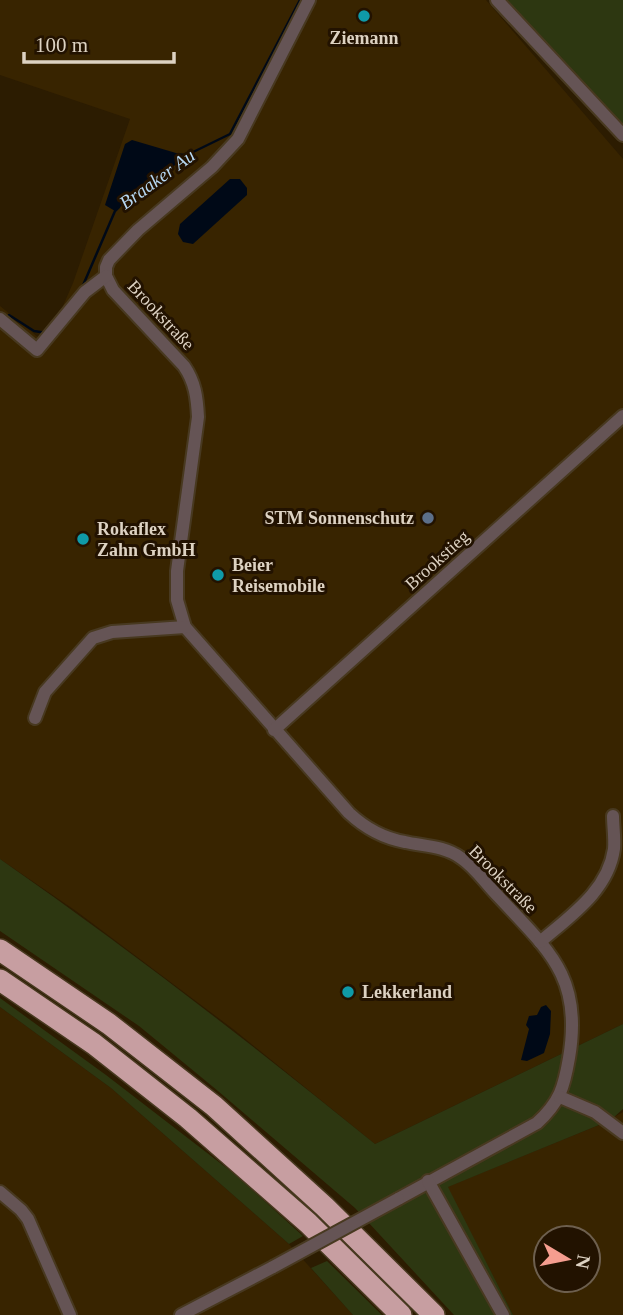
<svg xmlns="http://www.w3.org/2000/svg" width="623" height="1315" viewBox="0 0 623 1315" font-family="Georgia,serif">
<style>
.built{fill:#382400;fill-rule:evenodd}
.green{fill:#2d3711}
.water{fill:#000917}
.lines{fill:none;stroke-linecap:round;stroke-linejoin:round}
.stream{stroke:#000917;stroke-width:2.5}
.street-casing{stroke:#483920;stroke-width:16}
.highway-casing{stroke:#483920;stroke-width:24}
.street{stroke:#655455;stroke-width:12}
.highway{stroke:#c79ea1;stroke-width:21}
.street-bridge-casing{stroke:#483920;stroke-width:16;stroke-linecap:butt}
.street-bridge{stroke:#655455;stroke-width:12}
.culture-dot{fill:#0f9aa8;stroke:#221200;stroke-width:2.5}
.service-dot{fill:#5c6f8a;stroke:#221200;stroke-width:2.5}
.labels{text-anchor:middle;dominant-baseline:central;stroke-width:6;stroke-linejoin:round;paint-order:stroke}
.poi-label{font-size:18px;font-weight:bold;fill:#ddd2c2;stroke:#221200;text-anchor:start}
.street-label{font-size:18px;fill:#ddd2c2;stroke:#221200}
.water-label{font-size:19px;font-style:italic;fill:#b6d7f2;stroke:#221200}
</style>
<rect width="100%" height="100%" fill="#2c1c01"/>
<!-- built -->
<g class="built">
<path d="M 0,0 L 486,0 L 623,159 L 623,1024 L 375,1144 L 233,1029 L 76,911 L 0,859 L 0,306 L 39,338 L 59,315 L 73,283 L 130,119 L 0,75 Z"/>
<path d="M 0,1007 L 111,1088 L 289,1244 L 353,1315 L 0,1315 Z"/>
<path d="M 623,1112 L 623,1315 L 513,1315 L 447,1187 L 599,1125 ZM 546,1238 L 588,1238 L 588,1280 L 546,1280 Z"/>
</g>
<!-- green -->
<g class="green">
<path d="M 507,0 L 623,0 L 623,130 Z"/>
<path d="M 0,859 C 129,949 253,1045 375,1144 L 623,1024 L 623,1109 L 613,1118 L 599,1125 L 448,1187 L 513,1315 L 454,1315 L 355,1208 L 218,1091 L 139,1026 L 0,931 Z"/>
<path d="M 0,998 L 106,1075 L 237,1176 L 303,1236 L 289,1244 L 111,1088 L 0,1007 Z"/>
<path d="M 327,1261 L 382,1315 L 353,1315 L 311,1268 Z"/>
</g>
<!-- water -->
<g class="water">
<path d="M 132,140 L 176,153 L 187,154 L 115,211 L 105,205 L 125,144 Z"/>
<path d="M 230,179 L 240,179 L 247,188 L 247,195 L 193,244 L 183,242 L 178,234 L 180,224 Z"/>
<path d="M 546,1005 L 551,1011 L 550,1034 L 544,1053 L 527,1061 L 521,1060 L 529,1029 L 526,1025 L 529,1016 L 537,1015 L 541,1007 Z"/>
</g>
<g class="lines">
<!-- stream -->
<g class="stream">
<path d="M 185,156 L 230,134 L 300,0"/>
<path d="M 149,184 L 177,162"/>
<path d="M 124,203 L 144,188"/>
<path d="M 81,290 L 115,211 L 119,207"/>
<path d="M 9,315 L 34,331 L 47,333"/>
</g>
<!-- street casing -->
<g class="street-casing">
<g id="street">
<path d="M 309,0 L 238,139 L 212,167 L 138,230 L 109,260 L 106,267 L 106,276 L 113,290 L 184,366 C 195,382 197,397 198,417 L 177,571 L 177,600 L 185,627 L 349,813 C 366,829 383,838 405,842 C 423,846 445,846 461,858 C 475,867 486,884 498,896 C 549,951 583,977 569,1058 C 564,1087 560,1102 537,1123 L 398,1199"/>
<path d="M 497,0 L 623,135"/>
<path d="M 0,319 L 37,350 L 85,292 L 106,276"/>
<path d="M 35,718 L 45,692 L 93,638 L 112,632 L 185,627"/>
<path d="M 274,730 L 623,416"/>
<path d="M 540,942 C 570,916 608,891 614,849 C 615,838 613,826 613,816"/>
<path d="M 560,1097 L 595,1112 L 623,1133"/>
<path d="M 428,1181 L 503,1315"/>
<path d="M 0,1192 L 21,1210 L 28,1219 L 70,1315"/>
<path d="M 181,1315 L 273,1267"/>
</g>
</g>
<!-- highway casing -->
<g class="highway-casing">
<g id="highway">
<path d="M 0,950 L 109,1024 L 214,1106 L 325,1207 L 434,1315"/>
<path d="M 0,980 L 94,1044 L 188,1118 L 308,1223 L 401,1315"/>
</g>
</g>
<!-- street -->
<use href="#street" class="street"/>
<!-- highway -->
<use href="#highway" class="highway"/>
<!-- street-bridge casing -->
<g class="street-bridge-casing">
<path id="street-bridge" d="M 273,1267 L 398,1199"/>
</g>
<!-- street-bridge -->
<use href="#street-bridge" class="street-bridge"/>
</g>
<!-- markers -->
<g class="culture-dot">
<circle cx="364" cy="16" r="7"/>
<circle cx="83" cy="539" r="7"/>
<circle cx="218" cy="575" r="7"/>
<circle cx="348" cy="992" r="7"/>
</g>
<circle class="service-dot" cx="428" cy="518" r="7"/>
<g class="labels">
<!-- poi labels -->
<g class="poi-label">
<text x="364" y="38" text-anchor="middle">Ziemann</text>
<text x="414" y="518" text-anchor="end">STM Sonnenschutz</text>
<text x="97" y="529">Rokaflex<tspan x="97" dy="21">Zahn GmbH</tspan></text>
<text x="232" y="565">Beier<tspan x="232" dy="21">Reisemobile</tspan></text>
<text x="362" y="992">Lekkerland</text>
</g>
<!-- street labels -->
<g class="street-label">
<text transform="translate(161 315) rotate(47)">Brookstraße</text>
<text transform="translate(437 560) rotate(-42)">Brookstieg</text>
<text transform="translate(503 879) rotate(45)">Brookstraße</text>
</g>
<!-- water labels -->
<g class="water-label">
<text transform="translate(157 179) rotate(-36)">Braaker Au</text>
</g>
</g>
<!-- north arrow -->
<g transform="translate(567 1259) rotate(100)"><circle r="33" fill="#221200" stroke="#6d5f4e" stroke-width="2"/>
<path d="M0-5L12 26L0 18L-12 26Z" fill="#f59d8f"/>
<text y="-10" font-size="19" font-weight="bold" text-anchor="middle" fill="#ddd2c2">N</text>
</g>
<!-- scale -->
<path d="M24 52v10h150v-10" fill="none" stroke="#ddd2c2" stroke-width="3.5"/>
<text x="35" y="52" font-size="21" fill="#ddd2c2" stroke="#221200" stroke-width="5" paint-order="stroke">100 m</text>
</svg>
